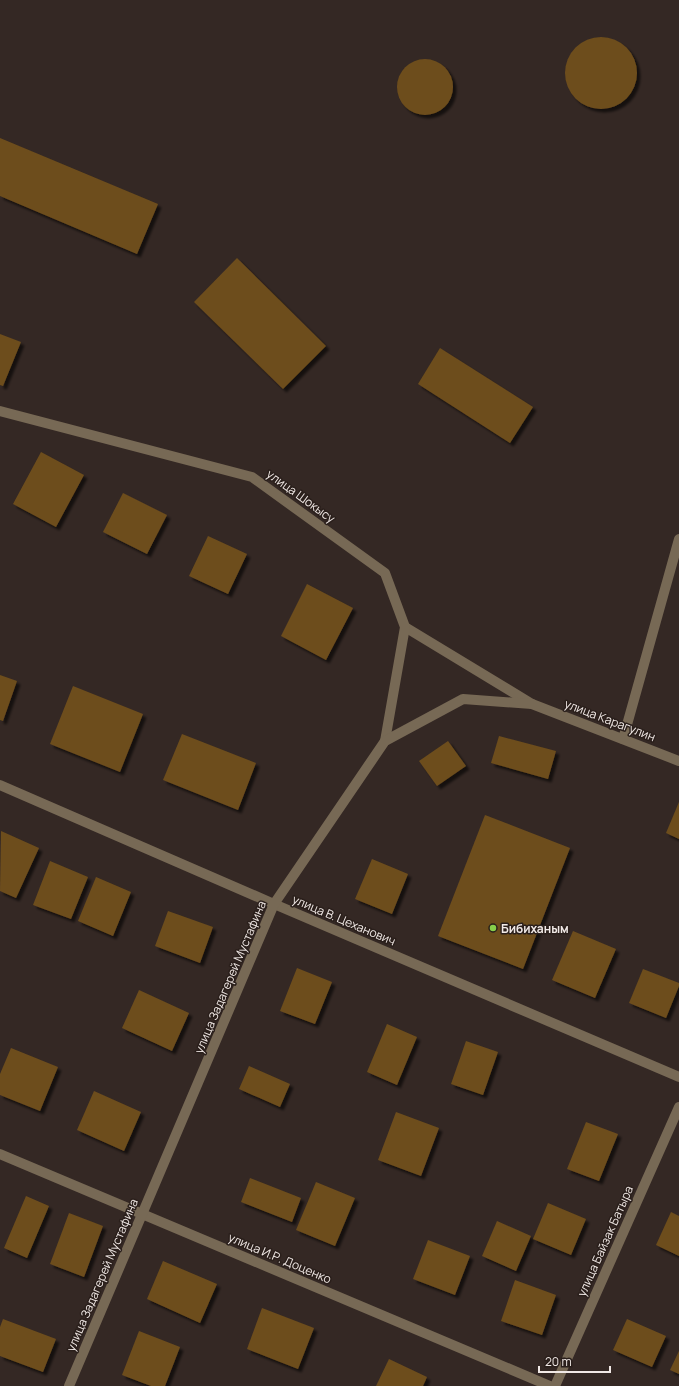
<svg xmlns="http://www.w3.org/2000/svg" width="679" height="1386" viewBox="0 0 679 1386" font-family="Manrope,sans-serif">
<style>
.building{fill:#6d4d1c;filter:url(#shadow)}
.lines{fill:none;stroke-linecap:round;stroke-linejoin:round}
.service{stroke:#776955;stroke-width:10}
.minor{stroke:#776955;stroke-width:10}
.poi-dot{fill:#87cf4a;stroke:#2a1f1b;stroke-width:1.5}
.labels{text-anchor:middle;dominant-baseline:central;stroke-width:3;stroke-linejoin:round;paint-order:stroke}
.street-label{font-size:12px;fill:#f1e9e6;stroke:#2a1f1b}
.poi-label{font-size:12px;font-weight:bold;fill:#f1e9e6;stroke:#2a1f1b;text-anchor:start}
</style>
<defs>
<filter id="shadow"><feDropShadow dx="3.5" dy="3.5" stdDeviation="1" flood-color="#0009"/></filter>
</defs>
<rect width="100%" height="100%" fill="#342824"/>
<!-- building -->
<g class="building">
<circle cx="601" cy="73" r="36"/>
<circle cx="425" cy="87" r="28"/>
<path d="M 0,138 L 158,204 L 137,254 L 0,196 Z"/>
<path d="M 237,258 L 326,346 L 283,389 L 194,302 Z"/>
<path d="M 0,334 L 21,342 L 3,386 L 0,385 Z"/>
<path d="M 440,348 L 533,407 L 510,443 L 418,384 Z"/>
<path d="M 41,452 L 84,475 L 56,527 L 13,504 Z"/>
<path d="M 123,493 L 167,515 L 147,554 L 103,532 Z"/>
<path d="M 208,536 L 247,554 L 228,594 L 189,576 Z"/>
<path d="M 307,584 L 353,608 L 326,660 L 281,636 Z"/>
<path d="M 0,675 L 17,681 L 3,721 L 0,720 Z"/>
<path d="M 73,686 L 143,714 L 120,772 L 50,744 Z"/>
<path d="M 182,734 L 256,763 L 238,810 L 163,780 Z"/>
<path d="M 499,736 L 556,751 L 548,779 L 491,763 Z"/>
<path d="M 448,741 L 466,766 L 437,786 L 419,761 Z"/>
<path d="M 679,802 L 679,839 L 666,833 Z"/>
<path d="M 485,815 L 570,848 L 523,969 L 438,936 Z"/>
<path d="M 1,831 L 39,848 L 16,898 L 0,891 Z"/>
<path d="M 372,859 L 408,874 L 392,914 L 355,899 Z"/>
<path d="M 50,861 L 88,877 L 71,919 L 33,905 Z"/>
<path d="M 96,877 L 131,892 L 113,936 L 78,921 Z"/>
<path d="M 168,911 L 213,927 L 200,963 L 155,946 Z"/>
<path d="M 573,931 L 616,949 L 595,998 L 552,980 Z"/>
<path d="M 297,968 L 332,982 L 315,1024 L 280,1011 Z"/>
<path d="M 643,969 L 679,983 L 679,986 L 666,1018 L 629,1003 Z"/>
<path d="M 139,990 L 189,1013 L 172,1051 L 122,1028 Z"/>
<path d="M 387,1024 L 417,1037 L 397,1085 L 367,1072 Z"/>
<path d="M 466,1041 L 498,1052 L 483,1095 L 451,1084 Z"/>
<path d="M 11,1048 L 58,1067 L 40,1111 L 0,1095 L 0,1074 Z"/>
<path d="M 249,1066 L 290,1084 L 280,1107 L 239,1089 Z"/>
<path d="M 94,1091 L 141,1112 L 124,1151 L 77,1130 Z"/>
<path d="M 396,1112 L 439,1128 L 421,1176 L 378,1160 Z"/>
<path d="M 586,1122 L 618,1134 L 599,1181 L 567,1169 Z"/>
<path d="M 250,1178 L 301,1198 L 292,1222 L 241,1202 Z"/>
<path d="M 316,1182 L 355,1198 L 335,1246 L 296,1230 Z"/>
<path d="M 26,1196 L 49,1206 L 27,1258 L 4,1248 Z"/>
<path d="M 548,1203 L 586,1219 L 571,1255 L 533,1239 Z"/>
<path d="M 671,1212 L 679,1216 L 679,1256 L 656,1245 Z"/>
<path d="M 69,1213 L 103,1226 L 84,1277 L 50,1264 Z"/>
<path d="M 497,1221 L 531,1236 L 516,1271 L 482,1256 Z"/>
<path d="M 428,1240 L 470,1256 L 455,1295 L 413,1279 Z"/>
<path d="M 163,1261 L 217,1284 L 200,1323 L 147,1299 Z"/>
<path d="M 515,1280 L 556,1295 L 542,1335 L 501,1321 Z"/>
<path d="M 262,1308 L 314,1328 L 298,1369 L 247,1349 Z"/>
<path d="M 3,1319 L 56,1339 L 43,1372 L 0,1356 L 0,1327 Z"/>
<path d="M 627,1319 L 666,1336 L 652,1367 L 613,1350 Z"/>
<path d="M 139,1331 L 180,1347 L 165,1386 L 151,1386 L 122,1375 Z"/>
<path d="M 679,1351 L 679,1374 L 670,1370 Z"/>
<path d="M 389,1359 L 427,1377 L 423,1386 L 376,1386 Z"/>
</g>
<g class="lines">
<!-- service -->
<g class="service">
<path d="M 405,627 L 532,704"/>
<path d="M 623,739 L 679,539"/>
</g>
<!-- minor -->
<g class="minor">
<path d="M 0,411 L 252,477 L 385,573 L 405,627 L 385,741"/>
<path d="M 0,785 L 274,904 L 679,1077"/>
<path d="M 0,1154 L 550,1386"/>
<path d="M 69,1386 L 274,904 L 385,741 L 463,699 L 532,704 L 679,761"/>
<path d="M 555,1386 L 679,1107"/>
</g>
</g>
<!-- markers -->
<circle class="poi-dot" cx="493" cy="928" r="4"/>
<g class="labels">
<!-- street labels -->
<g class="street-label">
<text transform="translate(301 496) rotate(36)">улица Шокысу</text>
<text transform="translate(610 720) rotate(21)">улица Карагулин</text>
<text transform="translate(344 920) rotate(23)">улица В. Цеханович</text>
<text transform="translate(230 977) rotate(-67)">улица Задагерей Мустафина</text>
<text transform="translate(605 1241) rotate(-66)">улица Байзак Батыра</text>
<text transform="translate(280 1258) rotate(23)">улица И.Р. Доценко</text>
<text transform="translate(102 1275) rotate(-67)">улица Задагерей Мустафина</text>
</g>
<!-- poi labels -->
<g class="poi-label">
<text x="501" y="928">Бибиханым</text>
</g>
</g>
<!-- scale -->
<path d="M539 1366v6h71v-6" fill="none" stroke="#f1e9e6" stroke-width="2"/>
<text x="545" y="1366" font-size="12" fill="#f1e9e6" stroke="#2a1f1b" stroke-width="3" paint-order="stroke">20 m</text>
</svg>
